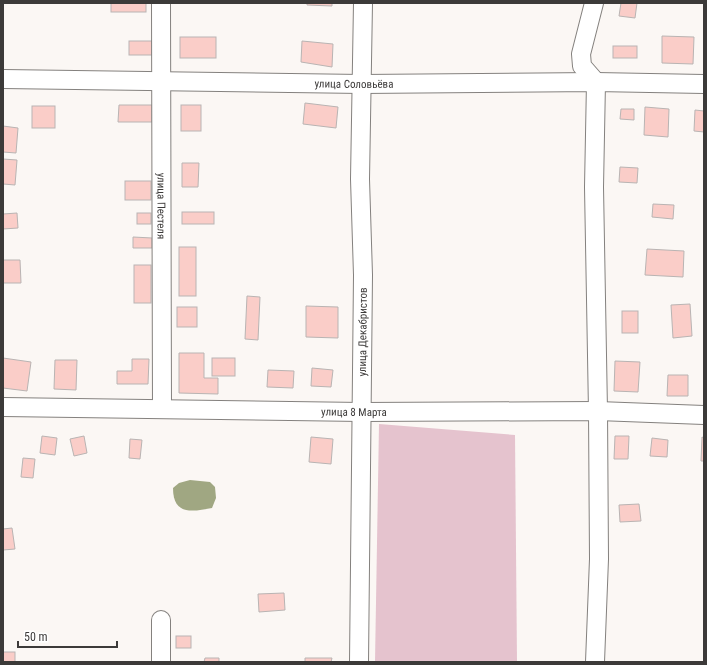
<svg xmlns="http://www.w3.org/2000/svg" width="707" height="665" viewBox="0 0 707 665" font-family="'Roboto Condensed',sans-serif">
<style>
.green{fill:#e5c3ce}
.water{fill:#a0a782}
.building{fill:#facdc8;stroke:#b9b4b3}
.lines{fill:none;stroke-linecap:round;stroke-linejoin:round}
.minor-casing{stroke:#84817e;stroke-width:20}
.minor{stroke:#fff;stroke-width:18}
.labels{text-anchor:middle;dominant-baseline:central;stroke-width:3;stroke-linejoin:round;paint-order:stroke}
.street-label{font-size:11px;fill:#3c3a39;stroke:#fff}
</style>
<rect width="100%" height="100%" fill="#fbf7f4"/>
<!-- green -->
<path class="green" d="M 379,424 L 515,435 L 517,662 L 375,662 Z"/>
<!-- water -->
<path class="water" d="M 190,480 L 210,482 L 215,487 L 216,498 L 212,508 C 191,512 173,515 173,488 L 179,483 Z"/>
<!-- building -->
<g class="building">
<rect x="111" y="3" width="35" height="9"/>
<path d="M 307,3 L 332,3 L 332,6 L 307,5 Z"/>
<path d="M 621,3 L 637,3 L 635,18 L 619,16 Z"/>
<path d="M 662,36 L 694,37 L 693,64 L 662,63 Z"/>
<rect x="180" y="37" width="36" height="21"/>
<rect x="129" y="41" width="23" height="14"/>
<path d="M 302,41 L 333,44 L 332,67 L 301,62 Z"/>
<rect x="613" y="46" width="24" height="12"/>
<path d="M 305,103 L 338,107 L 336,128 L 303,124 Z"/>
<path d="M 119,105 L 152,105 L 152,122 L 118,122 Z"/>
<rect x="181" y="105" width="20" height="26"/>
<rect x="32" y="106" width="23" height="22"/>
<path d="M 645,107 L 669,109 L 668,137 L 644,135 Z"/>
<path d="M 621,109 L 634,109 L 634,120 L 620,119 Z"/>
<path d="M 695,110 L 704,111 L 704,132 L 694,131 Z"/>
<path d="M 3,126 L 18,128 L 16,153 L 3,152 Z"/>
<path d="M 3,159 L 17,160 L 15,185 L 3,184 Z"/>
<path d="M 182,163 L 199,163 L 198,187 L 182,187 Z"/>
<path d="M 620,167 L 638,168 L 637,183 L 619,182 Z"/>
<rect x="125" y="181" width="26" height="19"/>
<path d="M 653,204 L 674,205 L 673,219 L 652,217 Z"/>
<rect x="182" y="212" width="32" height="12"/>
<path d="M 17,213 L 18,228 L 3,229 L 3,214 Z"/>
<rect x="137" y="213" width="14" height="11"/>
<path d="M 133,237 L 152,238 L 152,248 L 133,248 Z"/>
<rect x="179" y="247" width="17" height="49"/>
<path d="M 647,249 L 684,251 L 683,277 L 645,275 Z"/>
<path d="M 3,260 L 20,260 L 21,283 L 3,283 Z"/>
<rect x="134" y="265" width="17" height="38"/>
<path d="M 247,296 L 260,297 L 258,340 L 245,339 Z"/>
<path d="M 690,304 L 692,336 L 673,338 L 671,305 Z"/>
<path d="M 306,306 L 338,307 L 338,338 L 306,337 Z"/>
<rect x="177" y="307" width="20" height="20"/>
<rect x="622" y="311" width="16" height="22"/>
<path d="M 179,353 L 204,353 L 204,378 L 218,378 L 218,394 L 179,393 Z"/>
<path d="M 3,358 L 31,362 L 27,391 L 3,388 Z"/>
<rect x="212" y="358" width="23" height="18"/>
<path d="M 132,359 L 149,359 L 148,384 L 117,384 L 117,371 L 132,371 Z"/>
<path d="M 55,360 L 77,360 L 76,390 L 54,389 Z"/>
<path d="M 615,361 L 640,362 L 638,392 L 614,391 Z"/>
<path d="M 312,368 L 333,370 L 331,387 L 311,386 Z"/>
<path d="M 268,370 L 294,371 L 293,388 L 267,387 Z"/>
<path d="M 668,375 L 688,375 L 688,396 L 667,396 Z"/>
<path d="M 42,436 L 57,438 L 55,455 L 40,453 Z"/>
<path d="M 84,436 L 87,453 L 74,456 L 70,439 Z"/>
<path d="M 615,436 L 629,436 L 628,459 L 614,459 Z"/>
<path d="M 311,437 L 333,439 L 331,464 L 309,462 Z"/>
<path d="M 702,437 L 704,438 L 704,461 L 701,461 Z"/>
<path d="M 652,438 L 668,440 L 667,457 L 650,456 Z"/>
<path d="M 130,439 L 142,440 L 140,459 L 129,458 Z"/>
<path d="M 23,458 L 35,459 L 33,478 L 21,477 Z"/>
<path d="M 639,504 L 641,521 L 620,522 L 619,505 Z"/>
<path d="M 12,528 L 15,549 L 3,550 L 3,529 Z"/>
<path d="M 284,593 L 285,610 L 259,612 L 258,594 Z"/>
<rect x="176" y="636" width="15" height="12"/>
<rect x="3" y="652" width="12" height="10"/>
<path d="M 205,658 L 219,658 L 219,662 L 204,662 Z"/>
<path d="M 305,658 L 332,658 L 331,662 L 305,662 Z"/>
</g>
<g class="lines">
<!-- minor casing -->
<g class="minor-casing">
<g id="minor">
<path id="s1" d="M 161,3 L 162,409"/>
<path d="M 594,3 L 581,54 L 582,66 L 596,82 L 594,187 L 598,411 L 599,559 L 595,662"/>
<path id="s2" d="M 3,79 L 362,84 L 596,82 L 704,84"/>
<path id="s3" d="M 3,407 L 362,412 L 598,411 L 704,415"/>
<path d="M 161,662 L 161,620"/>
<path id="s4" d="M 359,662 L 363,275 L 360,179 L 363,3"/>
</g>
</g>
<!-- minor -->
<use href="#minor" class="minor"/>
</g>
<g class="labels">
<!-- street labels -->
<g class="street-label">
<text stroke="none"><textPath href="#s2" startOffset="351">улица Соловьёва</textPath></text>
<text stroke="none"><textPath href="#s1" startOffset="203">улица Пестеля</textPath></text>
<text stroke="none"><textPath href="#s4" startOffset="330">улица Декабристов</textPath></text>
<text stroke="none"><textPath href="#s3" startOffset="351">улица 8 Марта</textPath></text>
</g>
</g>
<!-- border -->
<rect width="707" height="665" fill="none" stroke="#3c3a39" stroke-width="8"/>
<!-- scale -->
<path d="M18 641v6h99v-6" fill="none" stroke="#3c3a39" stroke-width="2"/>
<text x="24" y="641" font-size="12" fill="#3c3a39" stroke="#ffffff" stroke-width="3" paint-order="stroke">50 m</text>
</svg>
